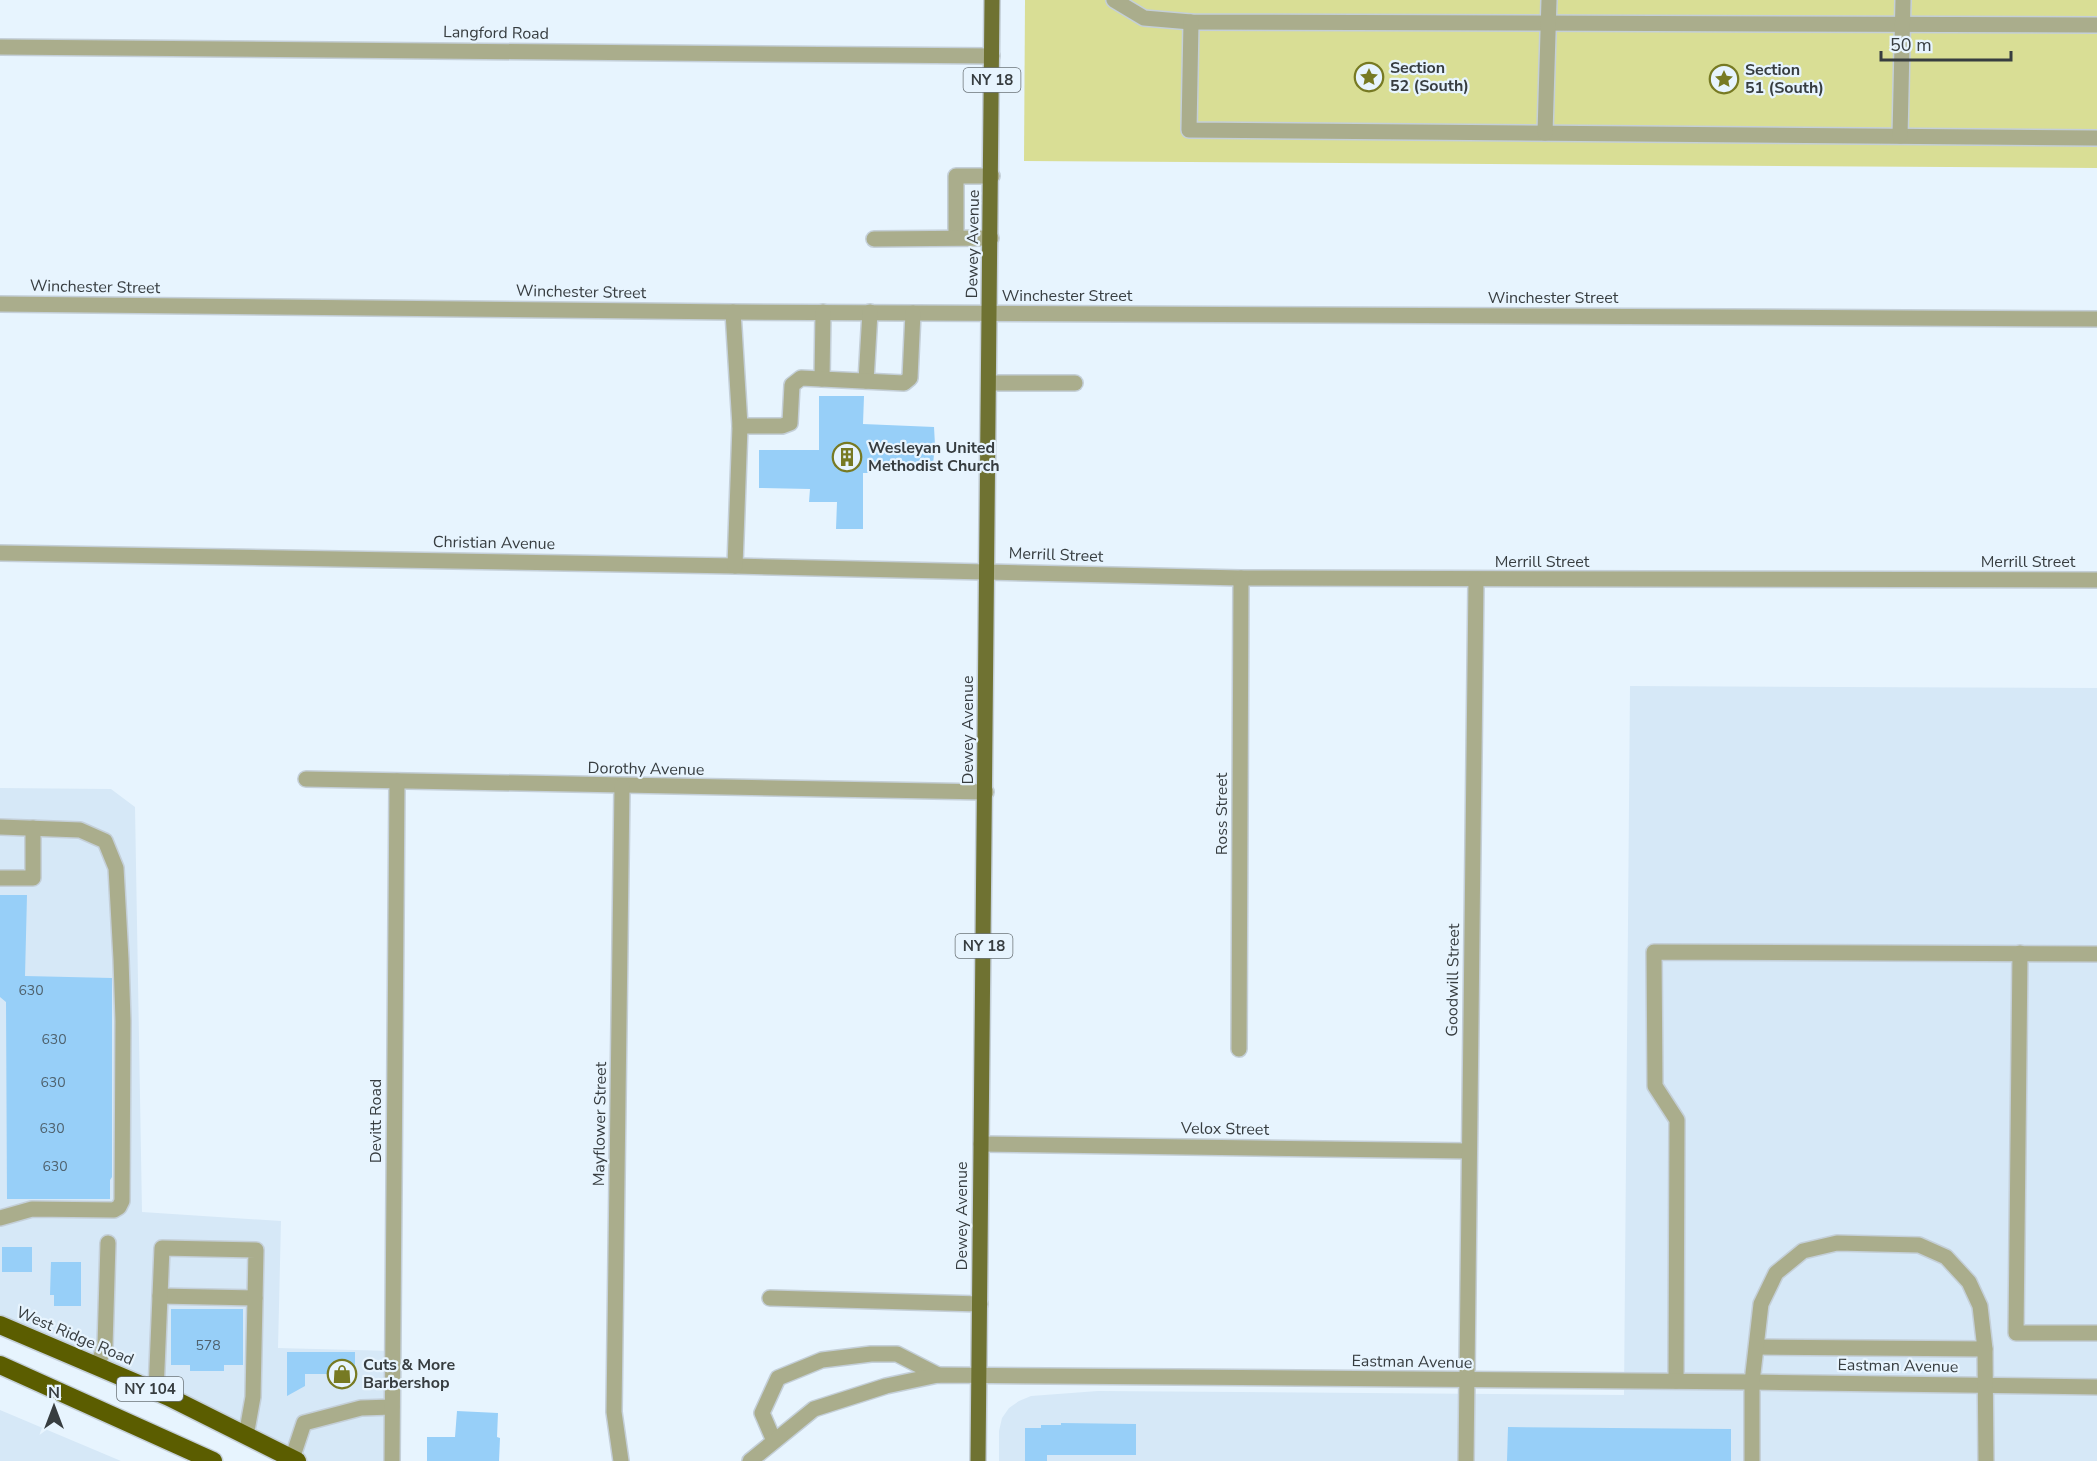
<svg xmlns="http://www.w3.org/2000/svg" width="2097" height="1461" viewBox="0 0 2097 1461" font-family="'Nunito Sans',sans-serif">
<style>
.built{fill:#d6e8f7}
.green{fill:#d9de95}
.building{fill:#97cff8}
.lines{fill:none;stroke-linecap:round;stroke-linejoin:round}
.minor-casing{stroke:#c4cfd8;stroke-width:18}
.major-casing{stroke:#c4cfd8;stroke-width:18}
.highway-casing{stroke:#c4cfd8;stroke-width:21}
.minor{stroke:#aaad8c;stroke-width:15}
.major{stroke:#6f7232;stroke-width:15}
.highway{stroke:#5b5d00;stroke-width:18}
.labels{text-anchor:middle;dominant-baseline:central;stroke-width:4.5;stroke-linejoin:round;paint-order:stroke}
.number-label{font-size:14px;fill:#4f626e}
.shield{fill:#e7f4fe;stroke:#6c7479;stroke-width:1.5}
.shield-label{font-size:15px;font-weight:bold;fill:#373d40}
.street-label{font-size:16px;fill:#373d40;stroke:#e7f4fe}
.poi-label{font-size:16px;font-weight:bold;fill:#373d40;stroke:#e7f4fe;text-anchor:start}
</style>
<rect width="100%" height="100%" fill="#e7f4fe"/>
<!-- built -->
<g class="built">
<path d="M 1630,686 L 2097,688 L 2097,1461 L 999,1461 L 999,1431 L 1002,1418 L 1009,1408 L 1019,1401 L 1031,1396 L 1098,1391 L 1624,1395 Z"/>
<path d="M 0,788 L 111,789 L 135,807 L 142,1212 L 281,1221 L 278,1348 L 393,1351 L 392,1461 L 297,1461 L 0,1327 Z"/>
<path d="M 0,1410 L 121,1461 L 0,1461 Z"/>
</g>
<!-- green -->
<path class="green" d="M 1025,0 L 2097,0 L 2097,168 L 1024,161 Z"/>
<!-- building -->
<g class="building">
<path d="M 819,396 L 864,396 L 863,424 L 934,427 L 935,445 L 933,464 L 870,464 L 869,473 L 863,473 L 863,529 L 836,529 L 837,502 L 809,502 L 810,489 L 759,488 L 759,450 L 819,450 Z"/>
<path d="M 0,895 L 27,895 L 25,976 L 112,978 L 112,1177 L 110,1180 L 110,1199 L 7,1199 L 6,1002 L 0,997 Z"/>
<rect x="2" y="1247" width="30" height="25"/>
<path d="M 51,1262 L 81,1262 L 81,1306 L 54,1306 L 54,1295 L 50,1295 Z"/>
<path d="M 171,1309 L 243,1309 L 243,1365 L 224,1365 L 224,1371 L 190,1371 L 190,1365 L 171,1365 Z"/>
<path d="M 287,1352 L 355,1352 L 355,1374 L 305,1374 L 305,1386 L 287,1396 Z"/>
<path d="M 457,1411 L 498,1413 L 497,1437 L 500,1438 L 499,1461 L 427,1461 L 427,1437 L 455,1437 Z"/>
<path d="M 1061,1423 L 1136,1424 L 1136,1455 L 1047,1455 L 1047,1461 L 1025,1461 L 1025,1428 L 1041,1428 L 1041,1425 L 1061,1425 Z"/>
<path d="M 1508,1427 L 1731,1429 L 1731,1461 L 1507,1461 Z"/>
</g>
<g class="lines">
<!-- minor casing -->
<g class="minor-casing">
<g id="minor">
<path d="M 1114,0 L 1144,18 L 1191,22 L 2097,25"/>
<path d="M 1191,22 L 1189,130 L 2097,138"/>
<path d="M 0,47 L 992,56"/>
<path d="M 1545,133 L 1549,0"/>
<path d="M 1900,136 L 1903,0"/>
<path d="M 956,237 L 956,176 L 992,176"/>
<path d="M 874,239 L 991,238"/>
<path d="M 0,304 L 733,312 L 2097,319"/>
<path d="M 733,312 L 740,426"/>
<path d="M 822,379 L 823,312"/>
<path d="M 866,381 L 870,312"/>
<path d="M 990,383 L 1075,383"/>
<path d="M 0,553 L 735,566 L 1241,578 L 2097,580"/>
<path d="M 735,566 L 740,426 L 782,426 L 790,423 L 792,385 L 801,378 L 904,383 L 910,378 L 913,313"/>
<path d="M 306,779 L 986,792"/>
<path d="M 0,827 L 80,830 L 105,841 L 116,868 L 121,959 L 123,1021 L 122,1201 L 119,1207 L 114,1210 L 32,1209 L 0,1218"/>
<path d="M 0,878 L 33,878 L 33,828"/>
<path d="M 2020,953 L 2016,1333 L 2097,1333"/>
<path d="M 1239,1049 L 1241,578"/>
<path d="M 981,1144 L 1469,1151"/>
<path d="M 160,1296 L 255,1298"/>
<path d="M 770,1298 L 980,1304"/>
<path d="M 1757,1347 L 1985,1349"/>
<path d="M 97,1366 L 105,1346 L 108,1243"/>
<path d="M 1676,1381 L 1677,1120 L 1655,1086 L 1654,952 L 2097,954"/>
<path d="M 156,1392 L 162,1248 L 256,1250 L 253,1397 L 246,1436"/>
<path d="M 774,1441 L 762,1413 L 778,1378 L 822,1360 L 871,1354 L 897,1354 L 938,1375"/>
<path d="M 292,1459 L 304,1423 L 361,1408 L 392,1407"/>
<path d="M 392,1461 L 397,781"/>
<path d="M 621,1461 L 614,1412 L 622,786"/>
<path d="M 750,1461 L 814,1409 L 886,1386 L 938,1375 L 1752,1382 L 2097,1387"/>
<path d="M 1466,1461 L 1476,580"/>
<path d="M 1752,1461 L 1752,1382 L 1761,1304 L 1776,1273 L 1803,1251 L 1837,1243 L 1919,1245 L 1946,1257 L 1969,1282 L 1980,1306 L 1985,1349 L 1986,1461"/>
</g>
</g>
<!-- major casing -->
<g class="major-casing">
<path id="major" d="M 978,1461 L 992,0"/>
</g>
<!-- highway casing -->
<g class="highway-casing">
<g id="highway">
<path d="M 0,1325 L 169,1397 L 297,1461"/>
<path d="M 0,1365 L 213,1461"/>
</g>
</g>
<!-- minor -->
<use href="#minor" class="minor"/>
<!-- major -->
<use href="#major" class="major"/>
<!-- highway -->
<use href="#highway" class="highway"/>
</g>
<!-- icons -->
<defs>
<g id="sight-ring" transform="scale(1.5)"><circle r="9.5" fill="#e7f4fe" stroke="#777a23" stroke-width="1.5"/><path d="M0-6L1.8-2.2L6-1.7L2.9 1.2L3.7 5.4L0 3.3L-3.7 5.4L-2.9 1.2L-6-1.7L-1.8-2.2Z" fill="#777a23"/></g>
<g id="building-ring" transform="scale(1.5)"><circle r="9.5" fill="#e7f4fe" stroke="#777a23" stroke-width="1.5"/><path d="M-4-6H4V6H1V3H-1V6H-4ZM-2.5-4.3h1.7v1.8h-1.7ZM.8-4.3h1.7v1.8H.8ZM-2.5-1h1.7V.8h-1.7ZM.8-1h1.7V.8H.8Z" fill="#777a23"/></g>
<g id="shop-ring" transform="scale(1.5)"><circle r="9.5" fill="#e7f4fe" stroke="#777a23" stroke-width="1.5"/><path d="M-5-2.5h2.3a2.7 3.5 0 0 1 5.4 0H5L5.5 6h-11ZM-1.5-2.5h3a1.5 2.3 0 0 0-3 0Z" fill="#777a23"/></g>
</defs>
<g fill-rule="evenodd">
<use href="#sight-ring" x="1369" y="77"/>
<use href="#sight-ring" x="1724" y="79"/>
<use href="#building-ring" x="847" y="457"/>
<use href="#shop-ring" x="342" y="1374"/>
</g>
<g class="labels">
<!-- number labels -->
<g class="number-label">
<text x="31" y="990">630</text>
<text x="54" y="1039">630</text>
<text x="53" y="1082">630</text>
<text x="52" y="1128">630</text>
<text x="55" y="1166">630</text>
<text x="208" y="1345">578</text>
</g>
<!-- shield labels -->
<g class="shield">
<rect x="963.5" y="68" width="57" height="24" rx="4.5"/>
<rect x="955.5" y="934" width="57" height="24" rx="4.5"/>
<rect x="117" y="1377" width="66" height="24" rx="4.5"/>
</g>
<g class="shield-label">
<text x="992" y="80">NY 18</text>
<text x="984" y="946">NY 18</text>
<text x="150" y="1389">NY 104</text>
</g>
<!-- street labels -->
<g class="street-label">
<text transform="translate(496 33) rotate(1)">Langford Road</text>
<text transform="translate(973 244) rotate(-89)">Dewey Avenue</text>
<text transform="translate(95 287) rotate(1)">Winchester Street</text>
<text transform="translate(581 292) rotate(1)">Winchester Street</text>
<text x="1067" y="296">Winchester Street</text>
<text x="1553" y="298">Winchester Street</text>
<text transform="translate(494 543) rotate(1)">Christian Avenue</text>
<text transform="translate(1056 555) rotate(2)">Merrill Street</text>
<text x="1542" y="562">Merrill Street</text>
<text x="2028" y="562">Merrill Street</text>
<text transform="translate(968 730) rotate(-90)">Dewey Avenue</text>
<text transform="translate(646 769) rotate(1)">Dorothy Avenue</text>
<text transform="translate(1222 814) rotate(-90)">Ross Street</text>
<text transform="translate(1453 980) rotate(-89)">Goodwill Street</text>
<text transform="translate(376 1121) rotate(-90)">Devitt Road</text>
<text transform="translate(600 1124) rotate(-89)">Mayflower Street</text>
<text transform="translate(1225 1129) rotate(1)">Velox Street</text>
<text transform="translate(962 1216) rotate(-90)">Dewey Avenue</text>
<text transform="translate(75 1336) rotate(23)">West Ridge Road</text>
<text transform="translate(1412 1362) rotate(1)">Eastman Avenue</text>
<text transform="translate(1898 1366) rotate(1)">Eastman Avenue</text>
</g>
<!-- poi labels -->
<g class="poi-label">
<text x="1390" y="68">Section<tspan x="1390" dy="18">52 (South)</tspan></text>
<text x="1745" y="70">Section<tspan x="1745" dy="18">51 (South)</tspan></text>
<text x="868" y="448">Wesleyan United<tspan x="868" dy="18">Methodist Church</tspan></text>
<text x="363" y="1365">Cuts &amp; More<tspan x="363" dy="18">Barbershop</tspan></text>
</g>
</g>
<!-- north arrow -->
<g transform="translate(54 1407)" stroke="#e7f4fe" stroke-width="4.5" paint-order="stroke">
<path d="M0-4.5L10 22L0 15L-10 22Z" fill="#373d40"/>
<text y="-9" font-size="16" font-weight="bold" text-anchor="middle" fill="#373d40">N</text>
</g>
<!-- scale -->
<path d="M1881 51v9h130v-9" fill="none" stroke="#373d40" stroke-width="3"/>
<text x="1890" y="51" font-size="18" fill="#373d40" stroke="#e7f4fe" stroke-width="4.5" paint-order="stroke">50 m</text>
</svg>
